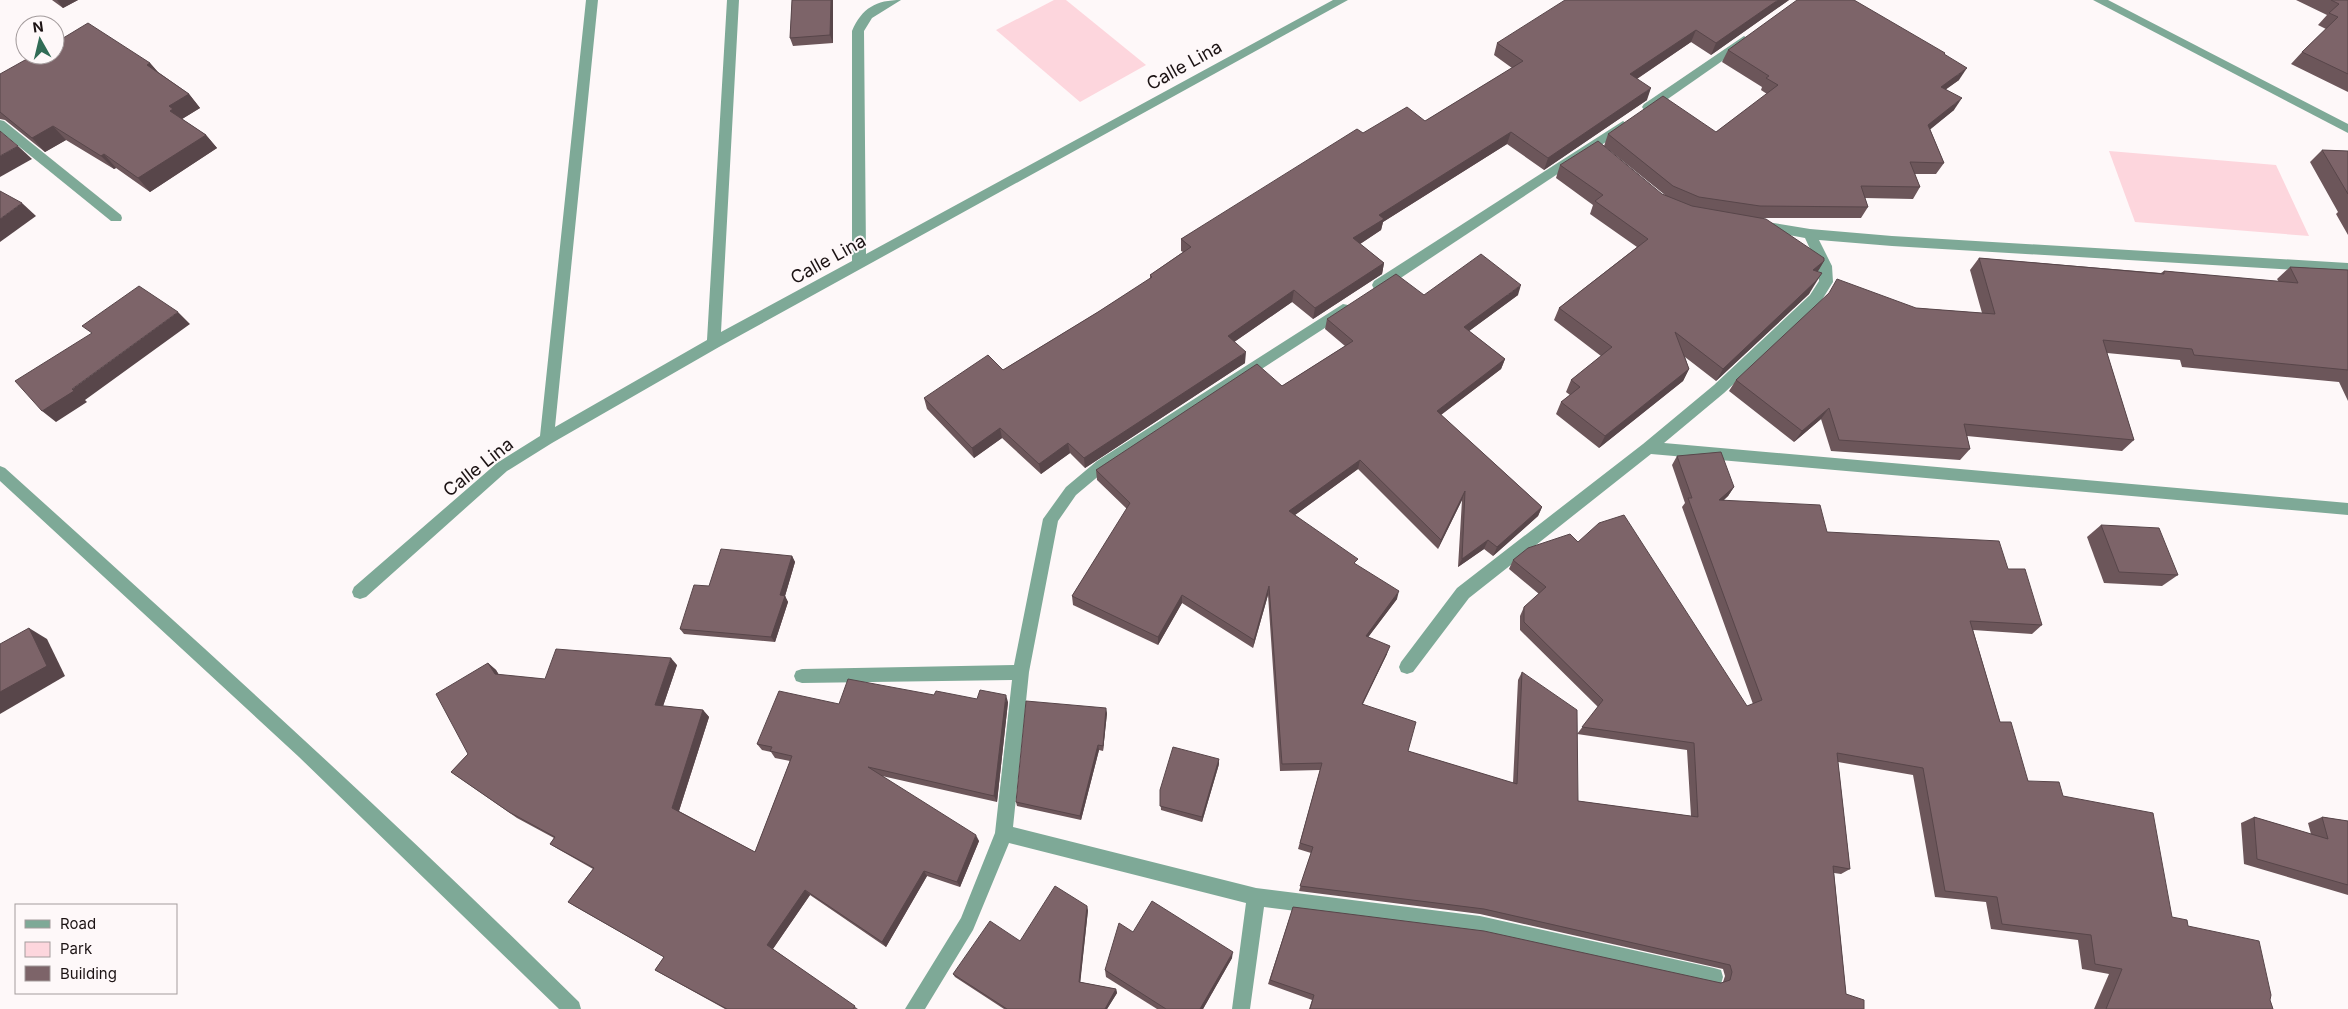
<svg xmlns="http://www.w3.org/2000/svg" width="2348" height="1009" viewBox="0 0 2348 1009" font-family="Inter,sans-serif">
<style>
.green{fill:#fdd6dd}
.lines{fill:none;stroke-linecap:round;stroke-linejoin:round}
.minor{fill:#7ea997;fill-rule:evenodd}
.wall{fill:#6c565a}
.shaded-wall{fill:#58464a}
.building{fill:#7d6469;stroke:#58464a}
.labels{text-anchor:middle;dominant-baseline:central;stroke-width:4;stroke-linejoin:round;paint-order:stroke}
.street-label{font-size:18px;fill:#1c1314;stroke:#fef8f9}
</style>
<rect width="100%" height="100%" fill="#fef8f9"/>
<!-- green -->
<g class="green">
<path d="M 1054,0 L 1066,0 L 1146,65 L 1080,102 L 996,30 Z"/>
<path d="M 2109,151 L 2276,165 L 2309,236 L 2135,222 Z"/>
</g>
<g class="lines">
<!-- minor -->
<g class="minor">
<path d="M 586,0 L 598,0 L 555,427 L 707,340 L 727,0 L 739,0 L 721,332 L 852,261 L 852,31 C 862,8 876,0 901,0 L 872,18 L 864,31 L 866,254 L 1333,0 L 1348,0 L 719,347 L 552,443 L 507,471 L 366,597 L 360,599 L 354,597 L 352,592 L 354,587 L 497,463 L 540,436 Z"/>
<path d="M 2093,0 L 2108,0 L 2348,124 L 2348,133 Z"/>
<path d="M 1744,36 L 1750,40 L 1748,43 L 1652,110 L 1644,110 L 1642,107 L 1644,104 Z"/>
<path d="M 0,120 L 4,121 L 121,215 L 122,218 L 121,221 L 111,221 L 0,131 Z"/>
<path d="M 1623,121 L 1629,125 L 1627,128 L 1384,289 L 1374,289 L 1372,285 L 1374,281 Z"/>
<path d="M 1761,221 L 1810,229 L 1892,236 L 2348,263 L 2348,273 L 1892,246 L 1819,240 L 1832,266 L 1833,282 L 1820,303 L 1724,393 L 1664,443 L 2348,503 L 2348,515 L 1651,454 L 1469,598 L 1413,672 L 1407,674 L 1401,672 L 1399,667 L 1401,662 L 1457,588 L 1643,444 L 1714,385 L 1810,295 L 1819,281 L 1818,266 L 1805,238 L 1756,229 L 1755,226 Z"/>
<path d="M 1343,304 L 1348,305 L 1350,309 L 1348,313 L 1107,469 L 1076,495 L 1058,521 L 1029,672 L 1013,827 L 1256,888 L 1480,916 L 1714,968 L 1721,970 L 1723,977 L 1721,984 L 1714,986 L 1480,934 L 1264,907 L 1250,1009 L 1232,1009 L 1246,903 L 1009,843 L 973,930 L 925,1009 L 905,1009 L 961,918 L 995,833 L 1012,680 L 802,683 L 796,681 L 794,676 L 796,671 L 802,669 L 1014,665 L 1043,519 L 1066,487 L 1097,461 Z"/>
<path d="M 0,466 L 5,468 C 199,643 393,818 579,1002 L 581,1009 L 559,1009 L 299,757 L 0,481 Z"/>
</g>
</g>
<!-- wall -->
<g class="wall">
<path d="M 52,0 L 78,0 L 63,8 Z"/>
<path d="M 792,0 L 833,0 L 833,43 L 793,46 L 790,38 Z"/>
<path d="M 1789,0 L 1711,55 L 1691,42 L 1637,79 L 1647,100 L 1544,170 L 1507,144 L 1383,222 L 1381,230 L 1360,244 L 1384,263 L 1382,274 L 1313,319 L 1292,302 L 1234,342 L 1245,363 L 1085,468 L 1070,453 L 1041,474 L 1002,438 L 974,458 L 927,409 L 924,398 L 1003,370 L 1098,312 L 1150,279 L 1150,275 L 1183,252 L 1181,251 L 1181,239 L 1363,133 L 1425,121 L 1512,68 L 1494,55 L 1497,43 Z"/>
<path d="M 2296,0 L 2348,0 L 2348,92 L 2291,64 L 2302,52 L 2326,29 L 2318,25 L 2327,15 Z"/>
<path d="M 1728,50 L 1944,55 L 1959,80 L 1946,89 L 1954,110 L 1930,129 L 1944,163 L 1936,174 L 1915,174 L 1920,187 L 1913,199 L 1865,198 L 1868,207 L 1861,218 L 1761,218 L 1824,261 L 1818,271 L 1809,294 L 1716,381 L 1685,357 L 1689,369 L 1683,381 L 1599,448 L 1556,414 L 1561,402 L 1570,395 L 1566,392 L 1571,380 L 1601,356 L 1554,320 L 1559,308 L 1637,247 L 1590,214 L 1593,205 L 1556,178 L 1560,165 L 1665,195 L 1604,146 L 1608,134 L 1716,132 L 1767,94 L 1761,90 L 1762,87 L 1722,62 Z"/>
<path d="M 150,63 L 158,72 L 189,94 L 200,108 L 182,119 L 206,135 L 217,148 L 150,192 L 116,168 L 114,169 L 66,140 L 45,152 L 5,120 L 0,119 L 0,74 Z"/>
<path d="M 2322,150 L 2348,151 L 2348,235 L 2336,214 L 2338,212 L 2310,162 Z"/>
<path d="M 1979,258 L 2161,273 L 2164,271 L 2279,282 L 2277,279 L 2290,267 L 2348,270 L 2348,401 L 2339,382 L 2182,367 L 2180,360 L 2107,353 L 2134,440 L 2122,451 L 1967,436 L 1970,449 L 1960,460 L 1831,451 L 1821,419 L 1794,442 L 1729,391 L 1736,380 L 1916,308 L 1982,313 L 1970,270 Z"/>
<path d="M 1424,295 L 1518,295 L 1469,331 L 1505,359 L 1501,369 L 1441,415 L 1542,507 L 1538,516 L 1493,556 L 1484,549 L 1458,567 L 1462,500 L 1438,549 L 1358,469 L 1295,515 L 1397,599 L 1368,637 L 1387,654 L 1363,704 L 1408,751 L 1513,783 L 1518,680 L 1522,672 L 1578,801 L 1691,816 L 1687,750 L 1577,734 L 1598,707 L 1520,630 L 1520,616 L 1524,607 L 1539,594 L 1509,569 L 1513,560 L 1747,706 L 1753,704 L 1682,507 L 1685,503 L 1672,465 L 1677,456 L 1734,487 L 1728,496 L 1724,500 L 1827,532 L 2008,569 L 2042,625 L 2032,634 L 1973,630 L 2000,722 L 2028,781 L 2063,796 L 2172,917 L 2188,926 L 2270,1000 L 2273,1009 L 2094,1009 L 2109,974 L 2082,969 L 2078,940 L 1991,929 L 1986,902 L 1935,897 L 1913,775 L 1838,762 L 1850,869 L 1841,874 L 1834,873 L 1846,994 L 1864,1009 L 1309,1009 L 1312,1000 L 1268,984 L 1293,907 L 1721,983 L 1723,982 L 1725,976 L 1723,969 L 1480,914 L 1299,891 L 1311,853 L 1298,849 L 1320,770 L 1280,771 L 1268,595 L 1253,648 L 1182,603 L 1158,645 L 1073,605 L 1072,596 L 1127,509 L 1097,480 L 1096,470 L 1282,386 L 1345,346 L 1325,329 L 1327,319 Z"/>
<path d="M 2101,525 L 2178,575 L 2162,586 L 2104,583 L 2087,537 Z"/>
<path d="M 792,556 L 795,562 L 785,596 L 788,602 L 775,642 L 684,634 L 680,629 L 709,586 Z"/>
<path d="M 488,663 L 496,670 L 499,675 L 545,679 L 677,665 L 663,706 L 703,710 L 709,717 L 679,811 L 755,852 L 790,761 L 775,758 L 771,752 L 762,750 L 757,744 L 839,704 L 934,695 L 1008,702 L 997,802 L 882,776 L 979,841 L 960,887 L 927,876 L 886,947 L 810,895 L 773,949 L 858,1009 L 725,1009 L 662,974 L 655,970 L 664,957 L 576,907 L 568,902 L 593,869 L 558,849 L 550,844 L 554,838 L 517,818 L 451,772 L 468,754 Z"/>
<path d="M 1107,713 L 1103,751 L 1099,750 L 1081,820 L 1017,806 L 1016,802 Z"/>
<path d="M 1219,764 L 1202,822 L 1161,810 L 1160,790 Z"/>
<path d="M 2254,817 L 2311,834 L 2308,823 L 2322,817 L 2348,821 L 2348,895 L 2244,864 L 2241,823 Z"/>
<path d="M 1088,910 L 1080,982 L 1116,989 L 1117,993 L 1107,1009 L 1004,1009 L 955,977 L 953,974 L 1020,941 Z"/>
<path d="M 1133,932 L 1232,958 L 1203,1009 L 1157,1009 L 1106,977 L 1105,970 Z"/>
</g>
<!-- shaded-wall -->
<g class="shaded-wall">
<path d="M 57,0 L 78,0 L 63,8 Z"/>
<path d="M 831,0 L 833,0 L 833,43 L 830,35 Z"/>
<path d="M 1778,0 L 1789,0 L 1711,55 L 1716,43 Z"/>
<path d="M 1696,30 L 1691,42 L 1626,86 L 1630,74 Z"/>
<path d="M 150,63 L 162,77 L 147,65 Z"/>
<path d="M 1967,68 L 1959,80 L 1934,98 L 1941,87 Z"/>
<path d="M 1651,88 L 1647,100 L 1544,170 L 1548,158 Z"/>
<path d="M 189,94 L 200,108 L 182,119 L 170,111 L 169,106 Z"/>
<path d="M 1962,98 L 1954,110 L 1921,137 L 1928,125 Z"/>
<path d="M 53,126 L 66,140 L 45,152 L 32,138 Z"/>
<path d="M 1511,132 L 1507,144 L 1383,222 L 1381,230 L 1351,250 L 1353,238 L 1379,215 Z"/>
<path d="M 206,135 L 217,148 L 150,192 L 138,178 Z"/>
<path d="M 18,146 L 32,159 L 0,177 L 0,156 Z"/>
<path d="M 104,154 L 116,168 L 114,169 L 101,156 Z"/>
<path d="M 22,203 L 36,216 L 0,242 L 0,219 Z"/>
<path d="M 1824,261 L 1817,273 L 1813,270 Z"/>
<path d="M 1384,263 L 1382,274 L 1313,319 L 1315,308 Z"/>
<path d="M 1822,273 L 1809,294 L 1716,381 L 1723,369 Z"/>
<path d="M 1521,285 L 1518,295 L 1461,337 L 1464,327 Z"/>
<path d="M 1294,290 L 1292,302 L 1227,347 L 1228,336 Z"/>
<path d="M 178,312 L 190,324 L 85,400 L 87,402 L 56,422 L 42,411 Z"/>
<path d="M 1246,352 L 1245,363 L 1085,468 L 1084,458 Z"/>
<path d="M 1505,359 L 1501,369 L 1434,420 L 1437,411 Z"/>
<path d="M 1689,369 L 1683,381 L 1599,448 L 1605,436 Z"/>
<path d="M 1829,408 L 1821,419 L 1794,442 L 1802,431 Z"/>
<path d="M 1000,428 L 1002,438 L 974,458 L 972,448 Z"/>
<path d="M 1068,443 L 1070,453 L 1041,474 L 1039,464 Z"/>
<path d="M 1360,460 L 1358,469 L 1288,520 L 1289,511 Z"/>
<path d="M 1734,487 L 1728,496 L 1713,509 L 1719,500 Z"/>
<path d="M 1465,491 L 1462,500 L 1438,549 L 1441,540 Z"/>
<path d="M 1542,507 L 1538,516 L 1493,556 L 1497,547 Z"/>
<path d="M 1488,540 L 1484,549 L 1458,567 L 1462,559 Z"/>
<path d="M 792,556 L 795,562 L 785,596 L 788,602 L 775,642 L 771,637 L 780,595 Z"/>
<path d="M 1269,586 L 1268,595 L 1253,648 L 1254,640 Z"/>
<path d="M 1399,591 L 1397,599 L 1363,644 L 1366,636 Z"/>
<path d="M 1182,595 L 1182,603 L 1158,645 L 1158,637 Z"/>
<path d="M 29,628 L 47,639 L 65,676 L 0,714 L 0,692 Z"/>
<path d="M 1390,646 L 1387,654 L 1359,711 L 1362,704 Z"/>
<path d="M 671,658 L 677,665 L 661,712 L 655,705 Z"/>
<path d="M 488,663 L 496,670 L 503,682 L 495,674 Z"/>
<path d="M 1006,695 L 1008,702 L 997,802 L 994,796 Z"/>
<path d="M 1106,708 L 1107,713 L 1103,751 L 1103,746 Z"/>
<path d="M 703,710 L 709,717 L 678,814 L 672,808 Z"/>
<path d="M 1098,745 L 1099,750 L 1081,820 L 1080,816 Z"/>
<path d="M 1219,759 L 1219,764 L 1202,822 L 1202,817 Z"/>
<path d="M 976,835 L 979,841 L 960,887 L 957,882 Z"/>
<path d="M 924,871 L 927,876 L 886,947 L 882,942 Z"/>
<path d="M 805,890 L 810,895 L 772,950 L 767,945 Z"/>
<path d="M 1087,906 L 1088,910 L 1080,985 L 1079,982 Z"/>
<path d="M 1233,952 L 1232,958 L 1203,1009 L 1200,1009 Z"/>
<path d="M 1116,989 L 1117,993 L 1107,1009 L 1105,1009 Z"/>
</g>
<!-- building -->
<g class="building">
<path d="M 792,0 L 831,0 L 830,35 L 790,38 Z"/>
<path d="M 1565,0 L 1778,0 L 1716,43 L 1696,30 L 1630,74 L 1651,88 L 1548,158 L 1511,132 L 1379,215 L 1384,219 L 1353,238 L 1384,263 L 1315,308 L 1294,290 L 1228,336 L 1246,352 L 1084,458 L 1068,443 L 1039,464 L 1000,428 L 972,448 L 924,398 L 988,355 L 1003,370 L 1098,312 L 1152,277 L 1150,275 L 1191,247 L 1181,239 L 1357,129 L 1363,133 L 1407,107 L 1425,121 L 1523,61 L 1497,43 Z"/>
<path d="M 1797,0 L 1854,0 L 1945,53 L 1944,54 L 1967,68 L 1941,87 L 1962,98 L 1928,125 L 1944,163 L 1910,162 L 1920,187 L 1861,186 L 1868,207 L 1760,206 L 1699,197 L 1673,186 L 1608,134 L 1663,96 L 1716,132 L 1778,85 L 1766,78 L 1769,76 L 1728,50 Z"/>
<path d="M 2331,0 L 2348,0 L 2348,74 L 2302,52 L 2338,17 L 2329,13 L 2339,4 Z"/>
<path d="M 88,23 L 150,63 L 147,65 L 189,94 L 169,106 L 173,109 L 170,111 L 206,135 L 138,178 L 104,154 L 101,156 L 53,126 L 32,138 L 0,112 L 0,74 L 34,55 L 55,55 L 55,43 Z"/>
<path d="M 0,131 L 18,146 L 0,156 Z"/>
<path d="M 1598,141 L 1662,194 L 1692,206 L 1766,219 L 1824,258 L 1824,261 L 1813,270 L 1822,273 L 1816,281 L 1723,369 L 1675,332 L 1689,369 L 1605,436 L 1561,402 L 1580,387 L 1571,380 L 1612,347 L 1559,308 L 1648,239 L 1595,201 L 1603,195 L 1560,165 Z"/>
<path d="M 2322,150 L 2348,151 L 2348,194 Z"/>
<path d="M 0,191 L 22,203 L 0,219 Z"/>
<path d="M 1481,254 L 1521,285 L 1464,327 L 1505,359 L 1437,411 L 1542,507 L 1497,547 L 1488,540 L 1462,559 L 1465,491 L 1441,540 L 1360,460 L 1289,511 L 1358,559 L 1354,563 L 1399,591 L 1366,636 L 1390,646 L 1362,704 L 1416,722 L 1408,751 L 1517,784 L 1522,672 L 1577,710 L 1578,801 L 1698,817 L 1694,743 L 1582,727 L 1603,700 L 1524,622 L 1524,607 L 1546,587 L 1513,560 L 1528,548 L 1570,534 L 1578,542 L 1599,523 L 1624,515 L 1747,706 L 1762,700 L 1688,498 L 1692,498 L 1677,456 L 1721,452 L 1734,487 L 1719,500 L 1820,505 L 1827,532 L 1999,541 L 2008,569 L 2025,569 L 2042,625 L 1970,621 L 2000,722 L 2011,722 L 2028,781 L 2059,782 L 2063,796 L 2153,813 L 2172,917 L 2187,920 L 2188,926 L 2259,941 L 2271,995 L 2270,1000 L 2273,1009 L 2106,1009 L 2122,969 L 2095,964 L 2091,935 L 2002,924 L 1997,897 L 1945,891 L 1923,768 L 1837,753 L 1850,869 L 1833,866 L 1846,994 L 1864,1000 L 1864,1009 L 1310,1009 L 1314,995 L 1270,980 L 1293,907 L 1484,931 L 1721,983 L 1730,980 L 1732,972 L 1730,965 L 1484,909 L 1300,886 L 1313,847 L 1300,843 L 1322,763 L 1282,764 L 1269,586 L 1254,640 L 1182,595 L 1158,637 L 1072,596 L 1130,503 L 1096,470 L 1257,364 L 1282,386 L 1353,341 L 1327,319 L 1396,274 L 1424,295 Z"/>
<path d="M 1979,258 L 2164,274 L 2164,271 L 2298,283 L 2290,267 L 2348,270 L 2348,370 L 2194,355 L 2192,349 L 2103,340 L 2134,440 L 1964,424 L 1970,449 L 1839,440 L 1829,408 L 1802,431 L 1736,380 L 1829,293 L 1837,279 L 1916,308 L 1995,314 Z"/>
<path d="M 139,286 L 178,312 L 72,389 L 74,391 L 42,411 L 15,381 L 92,333 L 82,326 Z"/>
<path d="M 2101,525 L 2159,528 L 2178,575 L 2119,572 Z"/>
<path d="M 721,549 L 792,556 L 780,595 L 785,596 L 771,637 L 680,629 L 694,585 L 709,586 Z"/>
<path d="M 29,628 L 47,666 L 0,692 L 0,644 Z"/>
<path d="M 556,649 L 671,658 L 655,705 L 703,710 L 672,808 L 755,852 L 792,756 L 770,751 L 772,747 L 757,744 L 779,691 L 839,704 L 848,679 L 934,695 L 936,691 L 977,699 L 980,690 L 1006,695 L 994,796 L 868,767 L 976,835 L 957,882 L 924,871 L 882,942 L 805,890 L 767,945 L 855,1006 L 853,1009 L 727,1009 L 655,970 L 664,957 L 568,902 L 594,868 L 550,844 L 555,837 L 509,812 L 451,772 L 468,754 L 436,694 L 488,663 L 495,674 L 545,679 Z"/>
<path d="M 1026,701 L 1106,708 L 1103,746 L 1098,745 L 1080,816 L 1016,802 Z"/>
<path d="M 1173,747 L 1219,759 L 1202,817 L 1160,806 L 1160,790 Z"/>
<path d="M 2254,817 L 2328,839 L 2322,817 L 2348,821 L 2348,885 L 2257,859 Z"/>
<path d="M 1055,886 L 1087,906 L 1079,982 L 1116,989 L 1105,1009 L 1007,1009 L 953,974 L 990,921 L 1020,941 Z"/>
<path d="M 1152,901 L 1233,952 L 1200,1009 L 1166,1009 L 1105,970 L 1119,923 L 1133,932 Z"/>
</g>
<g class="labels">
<!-- street labels -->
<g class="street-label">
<text transform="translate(1184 65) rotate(-29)">Calle Lina</text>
<text transform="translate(828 259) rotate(-29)">Calle Lina</text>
<text transform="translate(478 467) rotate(-38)">Calle Lina</text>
</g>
</g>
<!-- legend -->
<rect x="15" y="904" width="162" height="90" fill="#fef8f9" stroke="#a49c9d"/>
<rect x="25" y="920" width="25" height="8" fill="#7ea997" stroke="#a49c9d"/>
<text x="60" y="929" font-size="15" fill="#1c1314">Road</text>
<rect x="25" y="942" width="25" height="15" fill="#fdd6dd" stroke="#a49c9d"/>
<text x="60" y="954" font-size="15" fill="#1c1314">Park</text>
<rect x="25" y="966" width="25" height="15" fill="#7d6469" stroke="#a49c9d"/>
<text x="60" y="979" font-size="15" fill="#1c1314">Building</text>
<!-- north arrow -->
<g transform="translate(40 40) rotate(352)"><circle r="24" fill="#fef8f9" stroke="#a49c9d"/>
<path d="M0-4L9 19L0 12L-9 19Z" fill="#316c56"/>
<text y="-8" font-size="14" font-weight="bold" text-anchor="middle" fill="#1c1314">N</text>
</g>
</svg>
